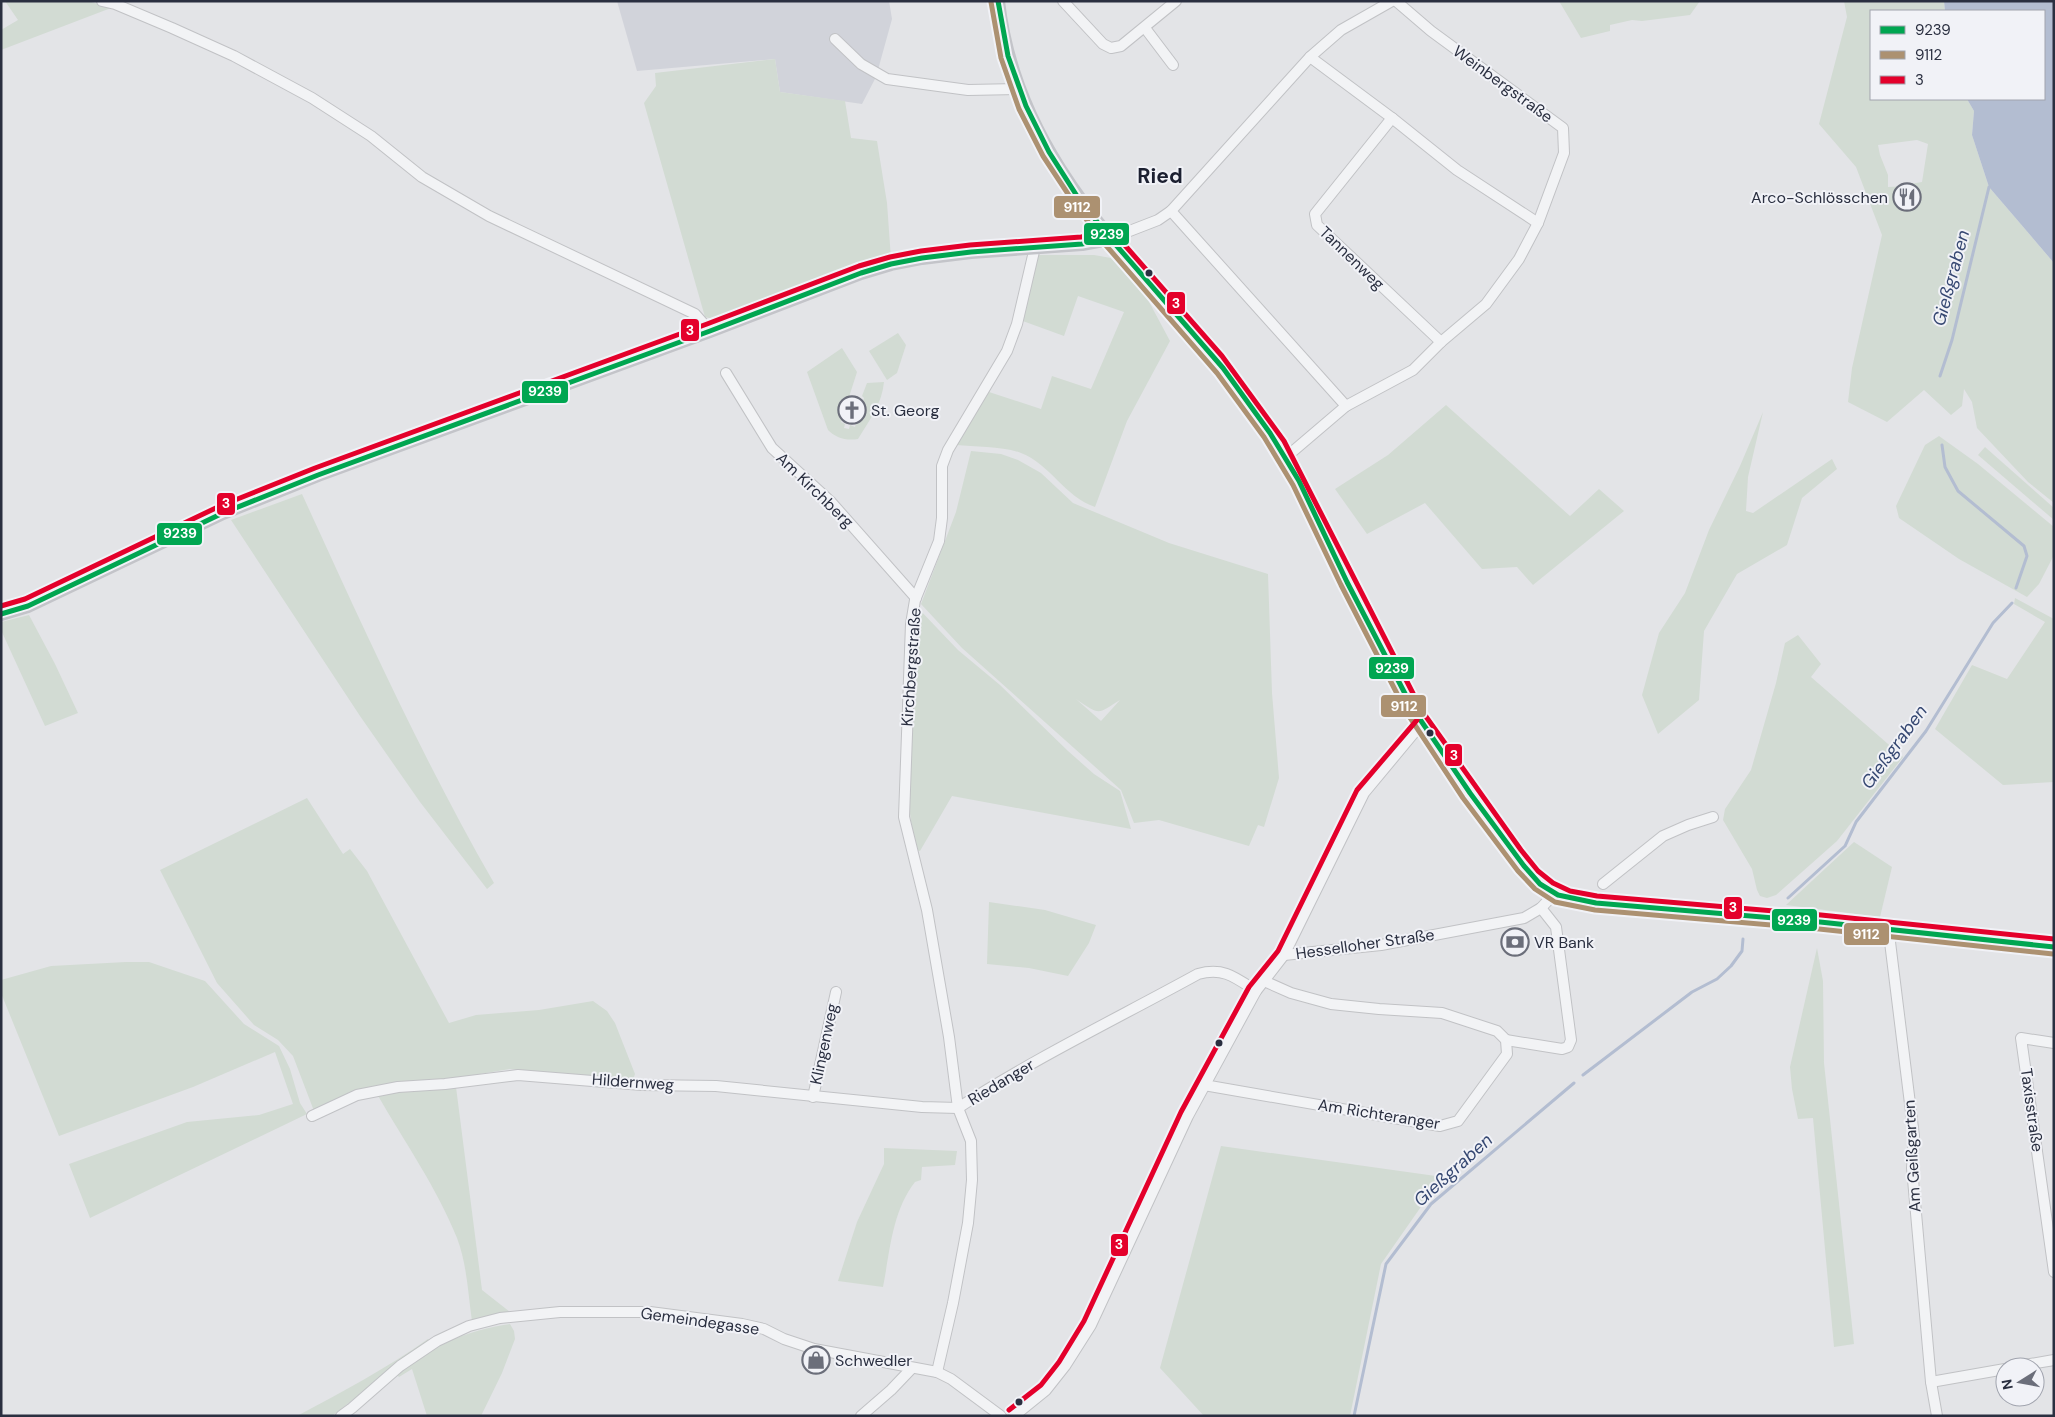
<svg xmlns="http://www.w3.org/2000/svg" width="2055" height="1417" viewBox="0 0 2055 1417" font-family="'DM Sans',sans-serif">
<style>
.built{fill:#d1d3da}
.green{fill:#d2dbd3;fill-rule:evenodd}
.water{fill:#b3bdd1}
.lines{fill:none;stroke-linecap:round;stroke-linejoin:round}
.stream{stroke:#b3bdd1;stroke-width:3}
.street-casing{stroke:#c1c2c5;stroke-width:12}
.street{stroke:#f2f3f5;stroke-width:10}
.secondary{stroke:#c3c4c9;stroke-width:14}
.bus-1-casing{stroke:#f1f2f7;stroke-width:9}
.bus-2-casing{stroke:#f1f2f7;stroke-width:9}
.bus-3-casing{stroke:#f1f2f7;stroke-width:9}
.bus-1{stroke:#00a651;stroke-width:5}
.bus-2{stroke:#ac9171;stroke-width:5}
.bus-3{stroke:#e4002b;stroke-width:5}
.bus-dot{fill:#2a2f40;stroke:#f1f2f7;stroke-width:2}
.labels{text-anchor:middle;dominant-baseline:central;stroke-width:4;stroke-linejoin:round;paint-order:stroke}
.street-label{font-size:16px;fill:#2a2f40;stroke:#f1f2f7}
.poi-label{font-size:16px;fill:#2a2f40;stroke:#f1f2f7;text-anchor:start}
.water-label{font-size:18px;font-style:italic;fill:#364872;stroke:#f1f2f7}
.district-label{font-size:21px;font-weight:bold;fill:#1c2031;stroke:#f1f2f7}
.line-badge{stroke:#f1f2f7;stroke-width:2}
.badge-label{font-size:14px;text-anchor:middle;font-weight:bold;fill:#fff}
</style>
<rect width="100%" height="100%" fill="#e3e4e7"/>
<!-- built -->
<path class="built" d="M 617,1 L 889,1 L 892,19 L 876,77 L 862,104 L 780,92 L 775,59 L 637,71 Z"/>
<!-- green -->
<g class="green">
<path d="M 5,1 L 88,1 L 111,8 L 1,50 L 1,30 L 18,20 Z"/>
<path d="M 1559,1 L 1700,1 L 1690,15 L 1642,21 L 1632,20 L 1610,25 L 1610,31 L 1581,38 Z"/>
<path d="M 1844,1 L 1944,1 L 1945,11 L 1871,11 L 1871,99 L 1967,99 L 1974,111 L 1972,135 L 1989,187 L 2054,263 L 2054,503 L 2028,482 L 1977,428 L 1972,402 L 1964,389 L 1962,406 L 1951,415 L 1924,390 L 1887,422 L 1848,402 L 1852,368 L 1882,235 L 1856,167 L 1819,124 L 1847,17 ZM 1917,140 L 1928,144 L 1922,182 L 1910,184 L 1910,186 L 1888,187 L 1888,175 L 1880,155 L 1878,145 Z"/>
<path d="M 775,59 L 780,92 L 845,101 L 851,138 L 877,141 L 887,203 L 891,259 L 850,269 L 800,291 L 717,320 L 705,317 L 644,103 L 656,86 L 655,73 Z"/>
<path d="M 1039,255 L 1094,255 L 1111,258 L 1147,298 L 1170,341 L 1127,421 L 1095,507 C 1065,497 1050,464 1021,453 C 1003,446 975,447 956,445 L 989,392 L 1041,409 L 1052,376 L 1091,389 L 1124,312 L 1078,296 L 1064,336 L 1020,320 Z"/>
<path d="M 898,333 L 906,345 L 897,373 L 887,380 L 869,351 Z"/>
<path d="M 842,348 L 857,372 L 841,422 L 845,424 L 844,428 L 849,429 L 850,425 L 855,427 L 864,398 L 862,396 L 867,383 L 884,382 C 882,404 869,421 858,439 C 846,441 836,438 828,430 L 807,372 Z"/>
<path d="M 1446,405 L 1570,516 L 1599,489 L 1624,511 L 1533,585 L 1517,567 L 1482,569 L 1425,503 L 1367,534 L 1335,489 L 1388,455 Z"/>
<path d="M 1763,412 L 1748,477 L 1746,511 L 1753,513 L 1832,459 L 1837,469 L 1802,498 L 1787,545 L 1737,574 L 1704,631 L 1699,700 L 1658,734 L 1642,695 L 1659,633 L 1685,593 L 1709,530 L 1740,466 Z"/>
<path d="M 1939,436 L 1978,464 L 2054,527 L 2054,555 L 2039,584 L 2027,597 L 1959,559 L 1899,518 L 1896,506 L 1925,445 Z"/>
<path d="M 1985,447 L 2054,508 L 2054,520 L 1978,455 Z"/>
<path d="M 971,451 L 1001,454 L 1018,460 L 1041,473 L 1073,503 L 1169,543 L 1268,574 L 1272,693 L 1279,778 L 1264,827 L 1258,825 L 1249,846 L 1159,820 L 1134,823 L 1121,790 L 962,648 L 921,604 L 956,512 ZM 1076,699 C 1101,716 1097,714 1120,700 L 1101,721 Z"/>
<path d="M 302,494 C 362,625 422,758 494,883 L 487,889 L 420,802 L 360,716 L 231,520 Z"/>
<path d="M 2015,598 L 2054,619 L 2054,782 L 2003,785 L 1935,729 L 1972,665 L 2007,679 L 2045,622 L 2014,604 Z"/>
<path d="M 917,607 L 958,650 L 1000,685 L 1068,751 L 1094,774 L 1120,791 L 1131,829 L 952,796 L 920,851 L 915,850 L 908,799 Z"/>
<path d="M 29,615 L 55,664 L 78,713 L 45,726 L 1,630 L 1,622 Z"/>
<path d="M 1798,635 L 1821,664 L 1811,677 L 1903,757 L 1837,841 L 1776,895 L 1767,898 L 1760,896 L 1757,890 L 1752,869 L 1723,820 L 1725,809 L 1751,770 L 1776,683 L 1785,643 Z"/>
<path d="M 307,798 L 343,854 L 350,849 L 367,871 L 449,1023 L 476,1015 L 539,1010 L 593,1001 L 607,1011 L 615,1023 L 635,1074 L 634,1077 L 627,1081 L 510,1069 L 480,1074 L 463,1079 L 395,1083 L 314,1111 L 293,1056 L 278,1040 L 254,1025 L 217,983 L 160,870 Z"/>
<path d="M 1854,842 L 1892,867 L 1880,917 L 1786,905 Z"/>
<path d="M 989,902 L 1045,910 L 1096,925 L 1089,943 L 1068,976 L 1029,968 L 987,964 Z"/>
<path d="M 1817,948 L 1823,981 L 1824,1063 L 1854,1344 L 1834,1347 L 1813,1118 L 1798,1119 L 1792,1089 L 1790,1067 Z"/>
<path d="M 126,962 L 149,962 L 205,981 L 244,1024 L 279,1046 L 290,1069 L 300,1103 L 307,1114 L 90,1218 L 69,1164 L 187,1122 L 259,1115 L 293,1104 L 275,1052 L 193,1087 L 59,1136 L 1,993 L 1,980 L 51,966 Z"/>
<path d="M 456,1087 L 482,1290 L 510,1312 L 472,1321 C 468,1294 467,1264 457,1238 C 437,1188 404,1141 377,1094 Z"/>
<path d="M 1221,1146 L 1450,1178 L 1425,1201 L 1381,1264 L 1350,1416 L 1204,1416 L 1160,1368 Z"/>
<path d="M 884,1148 L 957,1151 L 955,1165 L 922,1167 L 921,1180 L 915,1182 C 892,1211 890,1252 883,1287 L 838,1281 L 857,1222 L 884,1164 Z"/>
<path d="M 510,1324 L 514,1331 L 515,1339 L 502,1373 L 481,1416 L 427,1416 L 412,1369 L 399,1377 L 397,1375 C 430,1346 467,1330 510,1324 Z"/>
<path d="M 428,1339 L 429,1340 L 332,1416 L 297,1416 C 342,1392 387,1368 428,1339 Z"/>
</g>
<!-- water -->
<path class="water" d="M 1944,1 L 2054,1 L 2054,263 L 1989,187 L 1972,135 L 1974,111 L 1967,99 L 2044,99 L 2044,11 L 1945,11 Z"/>
<g class="lines">
<!-- stream -->
<g class="stream">
<path d="M 1940,376 L 1952,340 L 1989,187"/>
<path d="M 1942,445 L 1945,467 L 1958,491 L 2024,546 L 2027,556 L 2016,588"/>
<path d="M 1788,898 L 1845,846 L 1856,822 L 1926,731 L 1993,623 L 2012,603"/>
<path d="M 1583,1075 L 1692,992 L 1717,979 L 1731,966 L 1742,951 L 1743,939"/>
<path d="M 1354,1416 L 1386,1264 L 1431,1204 L 1574,1083"/>
</g>
<!-- street casing -->
<g class="street-casing">
<g id="street">
<path d="M 102,1 L 115,4 L 172,28 L 234,56 L 312,98 L 371,136 L 422,177 L 489,216 L 695,314 L 710,331"/>
<path d="M 1063,1 L 1103,44 L 1111,48 L 1121,46 L 1176,1"/>
<path d="M 1145,28 L 1173,65"/>
<path d="M 835,39 L 861,64 L 887,79 L 968,90 L 1020,89"/>
<path d="M 1310,57 L 1392,118 L 1457,170 L 1538,223"/>
<path d="M 1392,118 L 1315,214 L 1317,225 L 1441,342"/>
<path d="M 1171,211 L 1346,406"/>
<path d="M 1109,239 L 1158,220 L 1171,211 L 1310,57 L 1341,30 L 1392,1"/>
<path d="M 726,373 L 772,448 L 831,502 L 916,598"/>
<path d="M 1285,458 L 1346,406 L 1413,370 L 1441,342 L 1486,304 L 1519,259 L 1538,223 L 1564,153 L 1563,128 L 1431,31 L 1396,1"/>
<path d="M 1603,884 L 1663,836 L 1688,825 L 1713,817"/>
<path d="M 1893,930 L 1890,942 L 1914,1136 L 1912,1168 L 1931,1382 L 1937,1416"/>
<path d="M 1284,955 L 1381,945 L 1524,918 L 1541,908 L 1554,894"/>
<path d="M 1506,1040 L 1562,1049 L 1568,1047 L 1571,1040 L 1556,927 L 1541,908"/>
<path d="M 2054,1043 L 2021,1038 L 2054,1272"/>
<path d="M 1204,1085 L 1440,1126 L 1458,1121 L 1507,1054 L 1506,1040 L 1497,1031 L 1442,1013 L 1379,1009 L 1331,1004 L 1291,993 L 1264,981"/>
<path d="M 813,1097 L 836,992"/>
<path d="M 958,1108 C 1035,1058 1118,1018 1198,974 C 1223,967 1235,977 1256,991"/>
<path d="M 312,1116 L 357,1095 L 398,1087 L 445,1084 L 518,1075 L 642,1085 L 716,1086 L 922,1107 L 958,1108"/>
<path d="M 2013,1367 L 2054,1360"/>
<path d="M 937,1372 L 953,1303 L 968,1223 L 972,1180 L 971,1141 L 958,1108 L 949,1037 L 927,910 L 904,817 L 911,624 L 915,600 L 939,541 L 942,518 L 942,466 L 948,450 L 1007,351 L 1017,324 L 1035,247"/>
<path d="M 1931,1382 L 2005,1369"/>
<path d="M 341,1416 L 352,1408 L 400,1366 L 437,1341 L 469,1326 L 500,1318 L 560,1312 L 650,1312 L 742,1324 L 764,1329 L 784,1339 L 814,1349 L 937,1372 L 951,1379 L 1001,1416"/>
<path d="M 861,1416 L 891,1390 L 912,1368"/>
<path d="M 1014,1416 L 1046,1390 L 1065,1366 L 1091,1325 L 1188,1116 L 1256,991 L 1284,955 L 1364,793 L 1413,734 L 1422,725"/>
</g>
</g>
<!-- street -->
<use href="#street" class="street"/>
<!-- secondary -->
<g class="secondary">
<path d="M 998,1 C 1015,153 1121,249 1214,358 C 1237,385 1258,415 1277,444 C 1299,475 1314,513 1330,547 C 1353,594 1377,640 1401,687 C 1432,747 1475,800 1515,854 C 1541,889 1552,898 1596,903 L 1820,922 L 2054,947"/>
<path d="M 1,614 L 28,606 L 223,513 L 318,475 L 710,331 L 861,273 L 891,264 L 922,258 L 971,252 L 1082,244 L 1109,239"/>
</g>
<!-- bus-1 casing -->
<g class="bus-1-casing">
<g id="bus-1">
<path d="M 998,1 L 1008,56 L 1026,106 L 1049,152 L 1077,196 L 1109,237 L 1223,368 L 1270,433 L 1299,481 L 1347,582 L 1413,709 L 1470,793 L 1524,866 L 1540,884 L 1558,895 L 1596,903 L 1820,922 L 2054,947"/>
<path d="M 1,614 L 28,606 L 223,513 L 318,475 L 710,331 L 861,273 L 891,264 L 922,258 L 971,252 L 1082,244 L 1109,239"/>
</g>
</g>
<!-- bus-2 casing -->
<g class="bus-2-casing">
<path id="bus-2" d="M 991,2 L 1001,58 L 1019,109 L 1043,156 L 1072,200 L 1103,242 L 1217,373 L 1264,437 L 1293,485 L 1341,585 L 1407,713 L 1463,798 L 1518,871 L 1535,889 L 1555,902 L 1595,910 L 1819,929 L 2053,954"/>
</g>
<!-- bus-3 casing -->
<g class="bus-3-casing">
<g id="bus-3">
<path d="M 1,606 L 25,599 L 220,506 L 315,468 L 707,324 L 859,266 L 890,257 L 921,251 L 970,245 L 1081,237 L 1110,232 L 1115,234 L 1222,356 L 1284,441 L 1422,711 L 1521,850 L 1538,871 L 1553,883 L 1570,891 L 1597,896 L 1821,915 L 2054,939"/>
<path d="M 1009,1410 L 1041,1385 L 1059,1362 L 1084,1321 L 1181,1112 L 1249,987 L 1278,951 L 1357,790 L 1417,720"/>
</g>
</g>
<!-- bus-1 -->
<use href="#bus-1" class="bus-1"/>
<!-- bus-2 -->
<use href="#bus-2" class="bus-2"/>
<!-- bus-3 -->
<use href="#bus-3" class="bus-3"/>
</g>
<!-- icons -->
<defs>
<g id="restaurant-ring" transform="scale(1.4375)"><circle r="9.5" fill="#f1f2f7" stroke="#6b6e7a" stroke-width="1.5"/><path d="M-5-6h1v4h1v-4h1v4h1v-4h1v5L-1.5 .5V6h-2V.5L-5-1ZM5-6V6H3V1.5H1.5Q1.5-4 5-6Z" fill="#6b6e7a"/></g>
<g id="church-ring" transform="scale(1.4375)"><circle r="9.5" fill="#f1f2f7" stroke="#6b6e7a" stroke-width="1.5"/><path d="M-1.2-6h2.4v3.5h3.3v2.4h-3.3V6h-2.4V-.1h-3.3v-2.4h3.3Z" fill="#6b6e7a"/></g>
<g id="bank-ring" transform="scale(1.4375)"><circle r="9.5" fill="#f1f2f7" stroke="#6b6e7a" stroke-width="1.5"/><path d="M-6-4H6V4H-6ZM0-2.3a2.3 2.3 0 1 0 0 4.6a2.3 2.3 0 1 0 0-4.6Z" fill="#6b6e7a"/></g>
<g id="shop-ring" transform="scale(1.4375)"><circle r="9.5" fill="#f1f2f7" stroke="#6b6e7a" stroke-width="1.5"/><path d="M-5-2.5h2.3a2.7 3.5 0 0 1 5.4 0H5L5.5 6h-11ZM-1.5-2.5h3a1.5 2.3 0 0 0-3 0Z" fill="#6b6e7a"/></g>
</defs>
<g fill-rule="evenodd">
<use href="#restaurant-ring" x="1907" y="197"/>
<use href="#church-ring" x="852" y="410"/>
<use href="#bank-ring" x="1515" y="942"/>
<use href="#shop-ring" x="816" y="1360"/>
</g>
<!-- markers -->
<g class="bus-dot">
<circle cx="1149" cy="273" r="4.5"/>
<circle cx="1430" cy="733" r="4.5"/>
<circle cx="1219" cy="1043" r="4.5"/>
<circle cx="1019" cy="1402" r="4.5"/>
</g>
<g class="labels">
<!-- street labels -->
<g class="street-label">
<text transform="translate(1503 84) rotate(36)">Weinbergstraße</text>
<text transform="translate(1352 258) rotate(44)">Tannenweg</text>
<text transform="translate(815 490) rotate(44)">Am Kirchberg</text>
<text transform="translate(911 667) rotate(-86)">Kirchbergstraße</text>
<text transform="translate(1365 944) rotate(-8)">Hesselloher Straße</text>
<text transform="translate(824 1044) rotate(-78)">Klingenweg</text>
<text transform="translate(633 1082) rotate(4)">Hildernweg</text>
<text transform="translate(1001 1082) rotate(-31)">Riedanger</text>
<text transform="translate(2032 1110) rotate(82)">Taxisstraße</text>
<text transform="translate(1379 1114) rotate(9)">Am Richteranger</text>
<text transform="translate(1912 1156) rotate(-93)">Am Geißgarten</text>
<text transform="translate(700 1321) rotate(8)">Gemeindegasse</text>
</g>
<!-- poi labels -->
<g class="poi-label">
<text x="1888" y="197" text-anchor="end">Arco-Schlösschen</text>
<text x="871" y="410">St. Georg</text>
<text x="1534" y="942">VR Bank</text>
<text x="835" y="1360">Schwedler</text>
</g>
<!-- water labels -->
<g class="water-label">
<text transform="translate(1951 278) rotate(-75)">Gießgraben</text>
<text transform="translate(1894 747) rotate(-54)">Gießgraben</text>
<text transform="translate(1453 1170) rotate(-42)">Gießgraben</text>
</g>
<!-- district labels -->
<g class="district-label">
<text x="1160" y="176">Ried</text>
</g>
</g>
<g class="line-badge">
<rect x="1053" y="195" width="48" height="24" rx="5" fill="#ac9171"/>
<rect x="1083" y="222" width="47" height="24" rx="5" fill="#00a651"/>
<rect x="1166" y="291" width="20" height="24" rx="5" fill="#e4002b"/>
<rect x="680" y="318" width="20" height="24" rx="5" fill="#e4002b"/>
<rect x="521" y="380" width="48" height="24" rx="5" fill="#00a651"/>
<rect x="216" y="492" width="20" height="24" rx="5" fill="#e4002b"/>
<rect x="156" y="522" width="47" height="24" rx="5" fill="#00a651"/>
<rect x="1368" y="656" width="47" height="24" rx="5" fill="#00a651"/>
<rect x="1380" y="694" width="47" height="24" rx="5" fill="#ac9171"/>
<rect x="1444" y="743" width="19" height="24" rx="5" fill="#e4002b"/>
<rect x="1723" y="896" width="20" height="24" rx="5" fill="#e4002b"/>
<rect x="1771" y="908" width="47" height="24" rx="5" fill="#00a651"/>
<rect x="1843" y="922" width="47" height="24" rx="5" fill="#ac9171"/>
<rect x="1110" y="1233" width="19" height="24" rx="5" fill="#e4002b"/>
</g>
<g class="badge-label">
<text x="1077" y="212">9112</text>
<text x="1107" y="239">9239</text>
<text x="1176" y="308">3</text>
<text x="690" y="335">3</text>
<text x="545" y="396">9239</text>
<text x="226" y="508">3</text>
<text x="180" y="538">9239</text>
<text x="1392" y="673">9239</text>
<text x="1404" y="711">9112</text>
<text x="1454" y="760">3</text>
<text x="1733" y="912">3</text>
<text x="1794" y="925">9239</text>
<text x="1866" y="939">9112</text>
<text x="1119" y="1249">3</text>
</g>
<!-- border -->
<rect width="2055" height="1417" fill="none" stroke="#2a2f40" stroke-width="5"/>
<!-- legend -->
<rect x="1870" y="10" width="175" height="90" fill="#f1f2f7" stroke="#a1a4ae"/>
<rect x="1880" y="26" width="25" height="8" fill="#00a651" stroke="#a1a4ae"/>
<text x="1915" y="35" font-size="15" fill="#2a2f40">9239</text>
<rect x="1880" y="51" width="25" height="8" fill="#ac9171" stroke="#a1a4ae"/>
<text x="1915" y="60" font-size="15" fill="#2a2f40">9112</text>
<rect x="1880" y="76" width="25" height="8" fill="#e4002b" stroke="#a1a4ae"/>
<text x="1915" y="85" font-size="15" fill="#2a2f40">3</text>
<!-- north arrow -->
<g transform="translate(2020 1382) rotate(259)"><circle r="24" fill="#f1f2f7" stroke="#a1a4ae"/>
<path d="M0-4L9 19L0 12L-9 19Z" fill="#6b6e7a"/>
<text y="-8" font-size="14" font-weight="bold" text-anchor="middle" fill="#2a2f40">N</text>
</g>
</svg>
